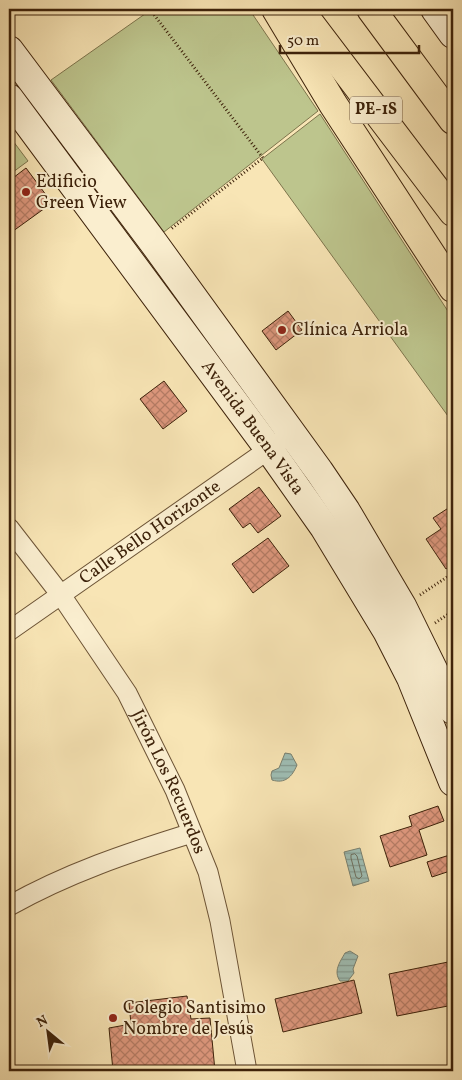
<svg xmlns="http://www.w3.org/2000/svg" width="462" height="1080" viewBox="0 0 462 1080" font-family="Vollkorn,serif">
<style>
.park{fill:#bdc58d;stroke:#7d744c}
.water{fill:url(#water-rules);stroke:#788070}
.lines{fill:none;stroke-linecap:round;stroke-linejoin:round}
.shore{stroke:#6e705f;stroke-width:1}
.building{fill:url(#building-cross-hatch);stroke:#3d220a}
.street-casing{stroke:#6c5335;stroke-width:21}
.secondary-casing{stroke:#3d220a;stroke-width:30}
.highway-casing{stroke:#3d220a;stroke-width:30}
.path{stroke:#3d220a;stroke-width:3;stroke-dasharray:1 2.5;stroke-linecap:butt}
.street{stroke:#faeecf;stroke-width:19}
.secondary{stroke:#faeecf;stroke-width:28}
.highway{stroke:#f8e5b5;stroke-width:28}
.poi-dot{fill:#8f2418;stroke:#faeecf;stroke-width:2}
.labels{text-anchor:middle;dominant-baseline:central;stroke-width:4;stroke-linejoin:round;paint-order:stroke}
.shield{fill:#faeecf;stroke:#765f45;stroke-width:1}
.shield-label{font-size:16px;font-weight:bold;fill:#3d220a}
.poi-label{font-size:18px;fill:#3d220a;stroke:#faeecf;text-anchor:start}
.street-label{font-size:18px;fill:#3d220a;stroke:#faeecf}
</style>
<defs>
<pattern id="water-rules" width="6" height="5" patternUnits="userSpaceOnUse" patternTransform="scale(1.25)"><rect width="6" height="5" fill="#9fbeb4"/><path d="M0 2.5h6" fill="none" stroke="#839a91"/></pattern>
<pattern id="building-cross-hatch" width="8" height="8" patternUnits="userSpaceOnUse" patternTransform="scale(1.25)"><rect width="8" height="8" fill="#de987e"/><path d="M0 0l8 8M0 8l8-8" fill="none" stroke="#b57c65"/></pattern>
</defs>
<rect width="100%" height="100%" fill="#f8e5b5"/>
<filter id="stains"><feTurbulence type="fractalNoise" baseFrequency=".004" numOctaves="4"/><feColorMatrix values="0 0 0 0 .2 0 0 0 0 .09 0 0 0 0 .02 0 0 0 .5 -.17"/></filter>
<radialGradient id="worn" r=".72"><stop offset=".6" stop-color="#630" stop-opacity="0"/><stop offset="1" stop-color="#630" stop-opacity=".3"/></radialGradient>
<!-- park -->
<g class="park">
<path d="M 152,9 L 249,9 L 318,111 L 164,232 L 51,80 Z"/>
<path d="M 320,114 L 453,319 L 453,423 L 262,159 Z"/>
<path d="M 10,137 L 28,161 L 9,175 L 9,138 Z"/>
</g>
<!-- water -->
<g class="water">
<path d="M 285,753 L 291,754 L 297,765 C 292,777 285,784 272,780 L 271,775 L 272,771 L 279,768 Z"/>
<path d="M 360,848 L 369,881 L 353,886 L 344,852 Z"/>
<path d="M 350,951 L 358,956 L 353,969 L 354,973 L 348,981 L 340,981 C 333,971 340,962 345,953 Z"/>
</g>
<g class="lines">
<!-- shore -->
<path class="shore" d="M 355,854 L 357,856 L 362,876 L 359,879 L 356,877 L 351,858 L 351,855 Z"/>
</g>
<!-- building -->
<g class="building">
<path d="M 26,168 L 52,203 L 9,234 L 9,181 Z"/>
<path d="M 288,311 L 302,330 L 276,350 L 262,331 Z"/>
<path d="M 164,381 L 187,411 L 163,429 L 140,399 Z"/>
<path d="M 259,487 L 281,516 L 258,533 L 250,523 L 243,528 L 229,509 Z"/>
<path d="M 453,505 L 453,564 L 446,569 L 426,539 L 441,529 L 433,518 Z"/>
<path d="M 268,538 L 289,566 L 253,593 L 232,564 Z"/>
<path d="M 438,806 L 444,821 L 419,830 L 427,855 L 390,867 L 380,836 L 412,826 L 409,816 Z"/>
<path d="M 453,854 L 453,870 L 432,877 L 427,862 Z"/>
<path d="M 453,961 L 453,1005 L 397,1016 L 389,974 Z"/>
<path d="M 354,980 L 362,1013 L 283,1032 L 275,999 Z"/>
<path d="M 187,996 L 191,1019 L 210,1018 L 215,1071 L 113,1071 L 109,1028 L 131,1024 L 129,1003 Z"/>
</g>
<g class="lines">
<!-- street casing -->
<g class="street-casing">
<g id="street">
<path id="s1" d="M 9,528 L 61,595 L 127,693 L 175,790 L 208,872 L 220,921 L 247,1071"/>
<path id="s2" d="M 9,631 L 278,443"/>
<path d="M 9,906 C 68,873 127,853 192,833"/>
</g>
</g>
<!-- secondary casing -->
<g class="secondary-casing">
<g id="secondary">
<path d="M 435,9 L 453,34"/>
<path d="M 9,50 L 153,242 L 319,471 L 346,511 L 402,606 L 453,710"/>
<path id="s3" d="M 9,98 L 269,449 L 324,527 L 387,631 L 411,678 L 453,782"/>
</g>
</g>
<!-- highway casing -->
<g class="highway-casing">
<g id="highway">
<path d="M 276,9 L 333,104 L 453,288"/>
<path d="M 299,9 L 453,212"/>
<path d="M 371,9 L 453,120"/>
</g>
</g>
<!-- path -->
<g class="path">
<path d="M 152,12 L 263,158 L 171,229"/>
<path d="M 420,595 L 453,573"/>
<path d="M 435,623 L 453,611"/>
</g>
<!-- street -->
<use href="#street" class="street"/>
<!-- secondary -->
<use href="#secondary" class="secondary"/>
<!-- highway -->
<use href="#highway" class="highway"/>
</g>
<!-- markers -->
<g class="poi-dot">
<circle cx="26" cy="192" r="5"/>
<circle cx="282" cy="330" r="5"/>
<circle cx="113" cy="1018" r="5"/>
</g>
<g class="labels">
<!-- shield labels -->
<rect class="shield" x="350" y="96.5" width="52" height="27" rx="4"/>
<g class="shield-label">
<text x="376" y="110">PE-1S</text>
</g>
<!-- poi labels -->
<g class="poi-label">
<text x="36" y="182">Edificio<tspan x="36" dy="21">Green View</tspan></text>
<text x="292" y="330">Clínica Arriola</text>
<text x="123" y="1008">Colegio Santisimo<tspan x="123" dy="21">Nombre de Jesús</tspan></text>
</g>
<!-- street labels -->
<g class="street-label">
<text stroke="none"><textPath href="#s3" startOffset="410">Avenida Buena Vista</textPath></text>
<text stroke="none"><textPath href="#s2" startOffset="172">Calle Bello Horizonte</textPath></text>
<text stroke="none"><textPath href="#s1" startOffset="301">Jirón Los Recuerdos</textPath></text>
</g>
</g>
<!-- margin -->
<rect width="462" height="1080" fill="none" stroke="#f8e5b5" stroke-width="30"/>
<rect x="10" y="10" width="442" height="1060" fill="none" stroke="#3d220a" stroke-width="2.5"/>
<rect x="15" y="15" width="432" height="1050" fill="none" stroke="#3d220a"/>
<!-- north arrow -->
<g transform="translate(48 1032) rotate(331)" stroke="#faeecf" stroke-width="4" paint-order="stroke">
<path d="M0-4L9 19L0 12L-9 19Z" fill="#3d220a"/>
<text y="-8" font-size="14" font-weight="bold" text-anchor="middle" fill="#3d220a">N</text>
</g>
<!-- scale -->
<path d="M280 45v8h139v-8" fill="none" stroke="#3d220a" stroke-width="2.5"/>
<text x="287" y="45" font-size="15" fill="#3d220a" stroke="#faeecf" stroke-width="4" paint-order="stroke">50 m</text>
<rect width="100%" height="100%" filter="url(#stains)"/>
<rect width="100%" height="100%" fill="url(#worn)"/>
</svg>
